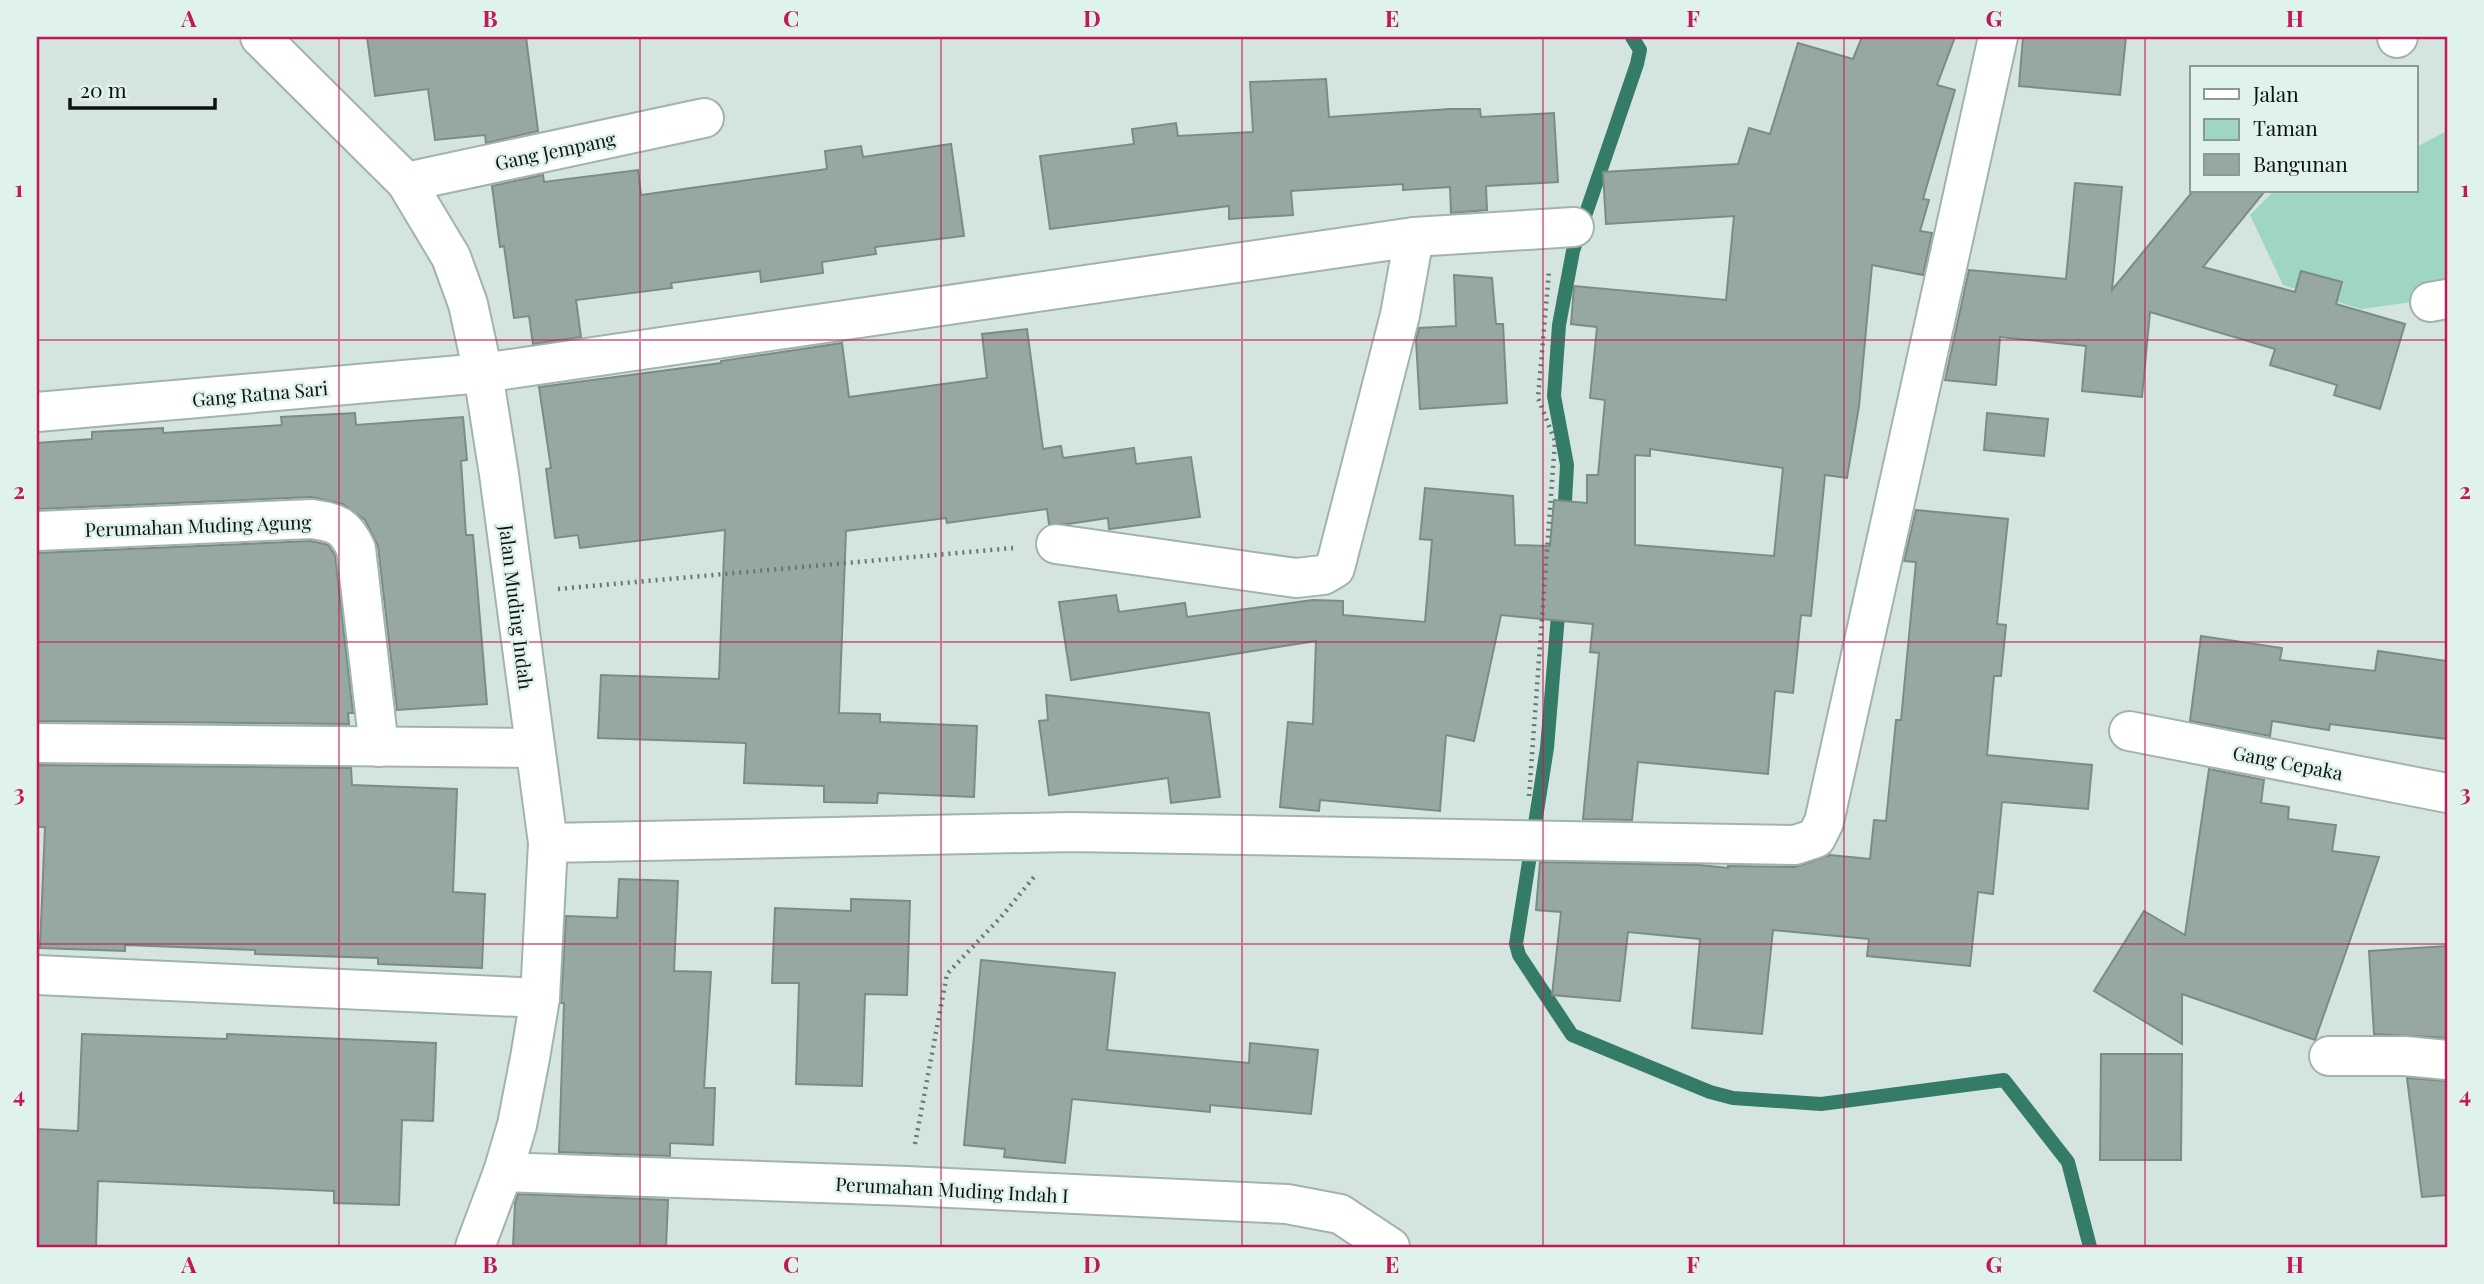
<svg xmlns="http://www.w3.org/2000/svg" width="2484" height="1284" viewBox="0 0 2484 1284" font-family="'Playfair Display',serif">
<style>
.green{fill:#9ed5c3}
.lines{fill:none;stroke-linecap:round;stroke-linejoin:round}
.stream{stroke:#347b68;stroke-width:14}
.building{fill:#97a8a3;stroke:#7b8c86;stroke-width:2;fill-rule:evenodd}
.street-casing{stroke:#a2b3ad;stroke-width:42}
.secondary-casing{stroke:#a2b3ad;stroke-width:42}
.path{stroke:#6a7571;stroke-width:4.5;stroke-dasharray:2 5;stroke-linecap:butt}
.street{stroke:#fff;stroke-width:38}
.secondary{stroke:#fff;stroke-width:38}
.grid{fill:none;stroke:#c2185b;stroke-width:2;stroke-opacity:0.55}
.labels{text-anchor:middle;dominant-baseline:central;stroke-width:5;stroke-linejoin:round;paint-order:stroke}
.street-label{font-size:19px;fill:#0d1311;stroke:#e0f2ec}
.neatline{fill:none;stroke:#c2185b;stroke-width:2.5}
.grid-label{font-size:23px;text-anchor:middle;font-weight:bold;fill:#c2185b}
</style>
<rect width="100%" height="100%" fill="#d3e5de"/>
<!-- green -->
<path class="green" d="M 2447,131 L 2447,297 L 2361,309 L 2283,285 L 2250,215 L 2274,191 L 2416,191 L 2416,147 Z"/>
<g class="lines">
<!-- stream -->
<g class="stream">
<path d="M 1564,519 L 1567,465 L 1554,396 L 1559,325 L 1573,251 L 1637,64 L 1640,50 L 1632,37"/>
<path d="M 1559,603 L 1547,748 L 1516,944 L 1519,955 L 1572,1035 L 1710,1092 L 1733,1098 L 1821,1104 L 2004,1080 L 2068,1162 L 2090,1247"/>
</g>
</g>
<!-- building -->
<g class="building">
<path d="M 367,37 L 526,37 L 538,131 L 486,143 L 485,135 L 435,140 L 428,89 L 375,96 Z"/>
<path d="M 1862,37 L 1955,37 L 1937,85 L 1955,90 L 1923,199 L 1929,200 L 1920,231 L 1932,233 L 1923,275 L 1872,265 L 1859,406 L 1847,478 L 1825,475 L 1811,616 L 1801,615 L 1793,693 L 1775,691 L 1768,774 L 1638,762 L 1632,820 L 1583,819 L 1599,653 L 1590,652 L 1593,624 L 1501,615 L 1474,741 L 1446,735 L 1440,811 L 1320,800 L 1319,811 L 1280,807 L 1288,722 L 1313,724 L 1316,641 L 1071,680 L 1059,602 L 1116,595 L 1119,612 L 1185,603 L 1187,617 L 1313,600 L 1343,601 L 1343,615 L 1425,622 L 1432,540 L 1420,539 L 1425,488 L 1513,496 L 1515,545 L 1550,546 L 1554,500 L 1587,503 L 1587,475 L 1598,475 L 1605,400 L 1590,398 L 1597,327 L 1571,324 L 1574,286 L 1726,300 L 1734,216 L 1606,224 L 1603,172 L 1738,164 L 1749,128 L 1770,134 L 1798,43 L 1853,59 ZM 1650,449 L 1783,468 L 1774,556 L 1635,545 L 1635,455 L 1650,456 Z"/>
<path d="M 2023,37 L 2126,37 L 2120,95 L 2019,86 Z"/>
<path d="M 1326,79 L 1329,117 L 1450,109 L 1480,109 L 1481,117 L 1554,113 L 1558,182 L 1486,186 L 1487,210 L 1451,213 L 1450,187 L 1403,190 L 1403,184 L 1291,191 L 1293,215 L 1229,219 L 1229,206 L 1050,229 L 1040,156 L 1134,144 L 1132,129 L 1176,123 L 1178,136 L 1253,132 L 1250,82 Z"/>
<path d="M 951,144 L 964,236 L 875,247 L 876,254 L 822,262 L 823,273 L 761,282 L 760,271 L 671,283 L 672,288 L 576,300 L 581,337 L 533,344 L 529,316 L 514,318 L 504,246 L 500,247 L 492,186 L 543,175 L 544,182 L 638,170 L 641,195 L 827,169 L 825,151 L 861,146 L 863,157 Z"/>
<path d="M 2075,183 L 2122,187 L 2112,290 L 2193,191 L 2265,191 L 2203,267 L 2295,292 L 2301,271 L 2342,282 L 2336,304 L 2405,324 L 2380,409 L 2334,395 L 2337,385 L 2270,365 L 2275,349 L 2150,312 L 2142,397 L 2082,391 L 2086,346 L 2000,337 L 1996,385 L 1945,380 L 1969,270 L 2066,279 Z"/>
<path d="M 1454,275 L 1492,278 L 1496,324 L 1503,324 L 1507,403 L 1420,409 L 1416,340 L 1419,328 L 1456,326 Z"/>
<path d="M 1027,329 L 1043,449 L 1061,446 L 1063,458 L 1134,448 L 1136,464 L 1191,457 L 1200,517 L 1109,529 L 1108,518 L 1068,524 L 1049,524 L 1047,509 L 947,523 L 946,518 L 846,531 L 839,713 L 880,714 L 880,722 L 977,726 L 974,797 L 878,793 L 877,803 L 824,802 L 824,786 L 744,783 L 746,743 L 598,738 L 601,675 L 719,679 L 725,530 L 580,548 L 578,535 L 555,538 L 546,469 L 551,468 L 539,387 L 721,363 L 721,361 L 842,343 L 849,397 L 987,378 L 982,334 Z"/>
<path d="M 355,413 L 356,425 L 463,417 L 467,460 L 461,461 L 466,535 L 473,535 L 487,704 L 397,710 L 378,546 L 365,520 L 343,504 L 311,497 L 37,509 L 37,443 L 92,439 L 92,432 L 163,428 L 163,433 L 282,425 L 281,417 Z"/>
<path d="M 1987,413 L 2048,419 L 2044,456 L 1984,450 Z"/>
<path d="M 1916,510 L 2008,519 L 1997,624 L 2006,625 L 2001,676 L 1994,676 L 1987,755 L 2092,765 L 2088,809 L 2002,802 L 1993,894 L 1978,892 L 1970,966 L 1867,956 L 1869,939 L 1773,930 L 1762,1034 L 1692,1028 L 1700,939 L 1628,932 L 1620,1001 L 1552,995 L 1561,912 L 1536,910 L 1540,862 L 1700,865 L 1728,868 L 1728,866 L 1795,867 L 1830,855 L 1870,859 L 1874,820 L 1886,821 L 1896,720 L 1901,720 L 1916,562 L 1904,561 Z"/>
<path d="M 311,541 L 328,545 L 335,555 L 353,713 L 348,713 L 349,724 L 37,721 L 37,553 Z"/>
<path d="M 2201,636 L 2282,648 L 2280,660 L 2375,671 L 2378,651 L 2447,661 L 2447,739 L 2330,724 L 2329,730 L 2272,721 L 2270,736 L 2190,721 Z"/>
<path d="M 1046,695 L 1209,713 L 1220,797 L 1171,803 L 1168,778 L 1049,795 L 1039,721 L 1048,720 Z"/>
<path d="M 37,765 L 351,768 L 352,785 L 457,789 L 453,892 L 485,894 L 482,968 L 378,964 L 378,958 L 255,954 L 255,950 L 125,945 L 125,951 L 40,948 L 45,827 L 37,827 Z"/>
<path d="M 2209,769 L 2264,780 L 2261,803 L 2289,807 L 2288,819 L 2336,825 L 2332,851 L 2379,857 L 2315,1040 L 2182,994 L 2182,1044 L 2094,991 L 2144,911 L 2185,935 Z"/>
<path d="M 619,879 L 678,881 L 674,971 L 711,972 L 704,1088 L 715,1088 L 713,1145 L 670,1143 L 670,1156 L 559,1152 L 564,1003 L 561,1003 L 566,916 L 617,918 Z"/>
<path d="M 851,899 L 910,901 L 907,995 L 865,994 L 862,1086 L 796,1084 L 799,983 L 772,983 L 775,908 L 851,911 Z"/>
<path d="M 2447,946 L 2447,1038 L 2374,1034 L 2369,951 Z"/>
<path d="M 981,960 L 1115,973 L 1107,1050 L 1249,1063 L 1250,1043 L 1318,1050 L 1311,1114 L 1210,1105 L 1210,1112 L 1072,1099 L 1065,1163 L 1004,1157 L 1005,1149 L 964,1145 Z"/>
<path d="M 82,1034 L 227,1039 L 227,1034 L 436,1043 L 433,1121 L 402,1120 L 399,1205 L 334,1203 L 334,1191 L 98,1181 L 96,1247 L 37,1247 L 37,1129 L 78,1131 Z"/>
<path d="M 2101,1054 L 2182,1054 L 2181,1160 L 2100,1160 Z"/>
<path d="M 2407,1078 L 2447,1081 L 2447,1195 L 2422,1197 Z"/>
<path d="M 518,1194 L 668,1200 L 666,1247 L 513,1247 L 515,1203 Z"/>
</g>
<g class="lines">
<!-- street casing -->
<g class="street-casing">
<g id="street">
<path d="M 2397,38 L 2398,37"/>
<path d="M 406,182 L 704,118"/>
<path d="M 2430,302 L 2447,299"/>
<path d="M 37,412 L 483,373 L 1414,237 L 1574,227"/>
<path d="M 37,531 L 312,519 C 337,523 345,525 356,549 L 379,747"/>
<path d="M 1056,544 L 1296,578 L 1323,575 L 1335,568 L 1400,315 L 1414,237"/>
<path d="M 2129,731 L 2447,793"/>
<path d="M 37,743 L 535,748"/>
<path d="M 548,843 L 1071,832 L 1795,845 L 1816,838 L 1824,822 L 1998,37"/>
<path d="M 37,975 L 540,998"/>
<path d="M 2329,1056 L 2405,1056 L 2447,1060"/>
<path d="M 503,1172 L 907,1186 L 1287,1204 L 1340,1214 L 1390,1247"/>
</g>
</g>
<!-- secondary casing -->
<g class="secondary-casing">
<path id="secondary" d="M 260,37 L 406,182 L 451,257 L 468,304 L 483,373 L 499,474 L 548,843 L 540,998 L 530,1058 L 517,1125 L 503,1172 L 475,1247"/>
</g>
<!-- path -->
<g class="path">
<path d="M 558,589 L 1013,548"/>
<path d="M 1529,796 L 1555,441 L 1538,398 L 1549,271"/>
<path d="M 915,1144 L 947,974 L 1001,917 L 1034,877"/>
</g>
<!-- street -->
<use href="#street" class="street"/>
<!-- secondary -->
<use href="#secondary" class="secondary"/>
</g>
<!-- grid -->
<path class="grid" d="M 339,37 L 339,1247M 640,37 L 640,1247M 941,37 L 941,1247M 1242,37 L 1242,1247M 1543,37 L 1543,1247M 1844,37 L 1844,1247M 2145,37 L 2145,1247M 37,340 L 2447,340M 37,642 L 2447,642M 37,944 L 2447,944"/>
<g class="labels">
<!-- street labels -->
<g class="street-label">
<text transform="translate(555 150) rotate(-12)">Gang Jempang</text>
<text transform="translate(260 393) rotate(-5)">Gang Ratna Sari</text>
<text transform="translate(198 525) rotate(-2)">Perumahan Muding Agung</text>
<text transform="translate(517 607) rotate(83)">Jalan Muding Indah</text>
<text transform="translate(2288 762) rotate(11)">Gang Cepaka</text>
<text transform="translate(952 1189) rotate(3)">Perumahan Muding Indah I</text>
</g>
</g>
<!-- border -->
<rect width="2484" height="1284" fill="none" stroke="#e0f2ec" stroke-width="77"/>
<!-- legend -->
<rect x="2190" y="66" width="228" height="126" fill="#e0f2ec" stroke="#8c9994" stroke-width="2"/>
<rect x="2204" y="89" width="35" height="10" fill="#ffffff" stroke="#8c9994" stroke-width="2"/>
<text x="2253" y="102" font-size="21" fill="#0d1311">Jalan</text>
<rect x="2204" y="119" width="35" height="21" fill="#9ed5c3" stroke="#8c9994" stroke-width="2"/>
<text x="2253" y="136" font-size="21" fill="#0d1311">Taman</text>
<rect x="2204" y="154" width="35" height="21" fill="#97a8a3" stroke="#8c9994" stroke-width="2"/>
<text x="2253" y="172" font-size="21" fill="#0d1311">Bangunan</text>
<!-- scale -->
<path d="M70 98v10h145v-10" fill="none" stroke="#0d1311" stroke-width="3.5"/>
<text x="80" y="98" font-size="21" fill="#0d1311" stroke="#e0f2ec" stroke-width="5" paint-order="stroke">20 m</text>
<rect x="38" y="38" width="2408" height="1208" class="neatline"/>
<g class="grid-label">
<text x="189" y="27">A</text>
<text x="490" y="27">B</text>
<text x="791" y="27">C</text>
<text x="1092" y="27">D</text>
<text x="1392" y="27">E</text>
<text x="1693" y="27">F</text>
<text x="1994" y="27">G</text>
<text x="2295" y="27">H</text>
<text x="19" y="197">1</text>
<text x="2465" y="197">1</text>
<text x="19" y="499">2</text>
<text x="2465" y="499">2</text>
<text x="19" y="801">3</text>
<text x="2465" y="801">3</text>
<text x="19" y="1103">4</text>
<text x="2465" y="1103">4</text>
<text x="189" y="1273">A</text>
<text x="490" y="1273">B</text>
<text x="791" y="1273">C</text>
<text x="1092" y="1273">D</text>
<text x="1392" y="1273">E</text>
<text x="1693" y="1273">F</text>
<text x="1994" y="1273">G</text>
<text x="2295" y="1273">H</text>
</g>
</svg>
